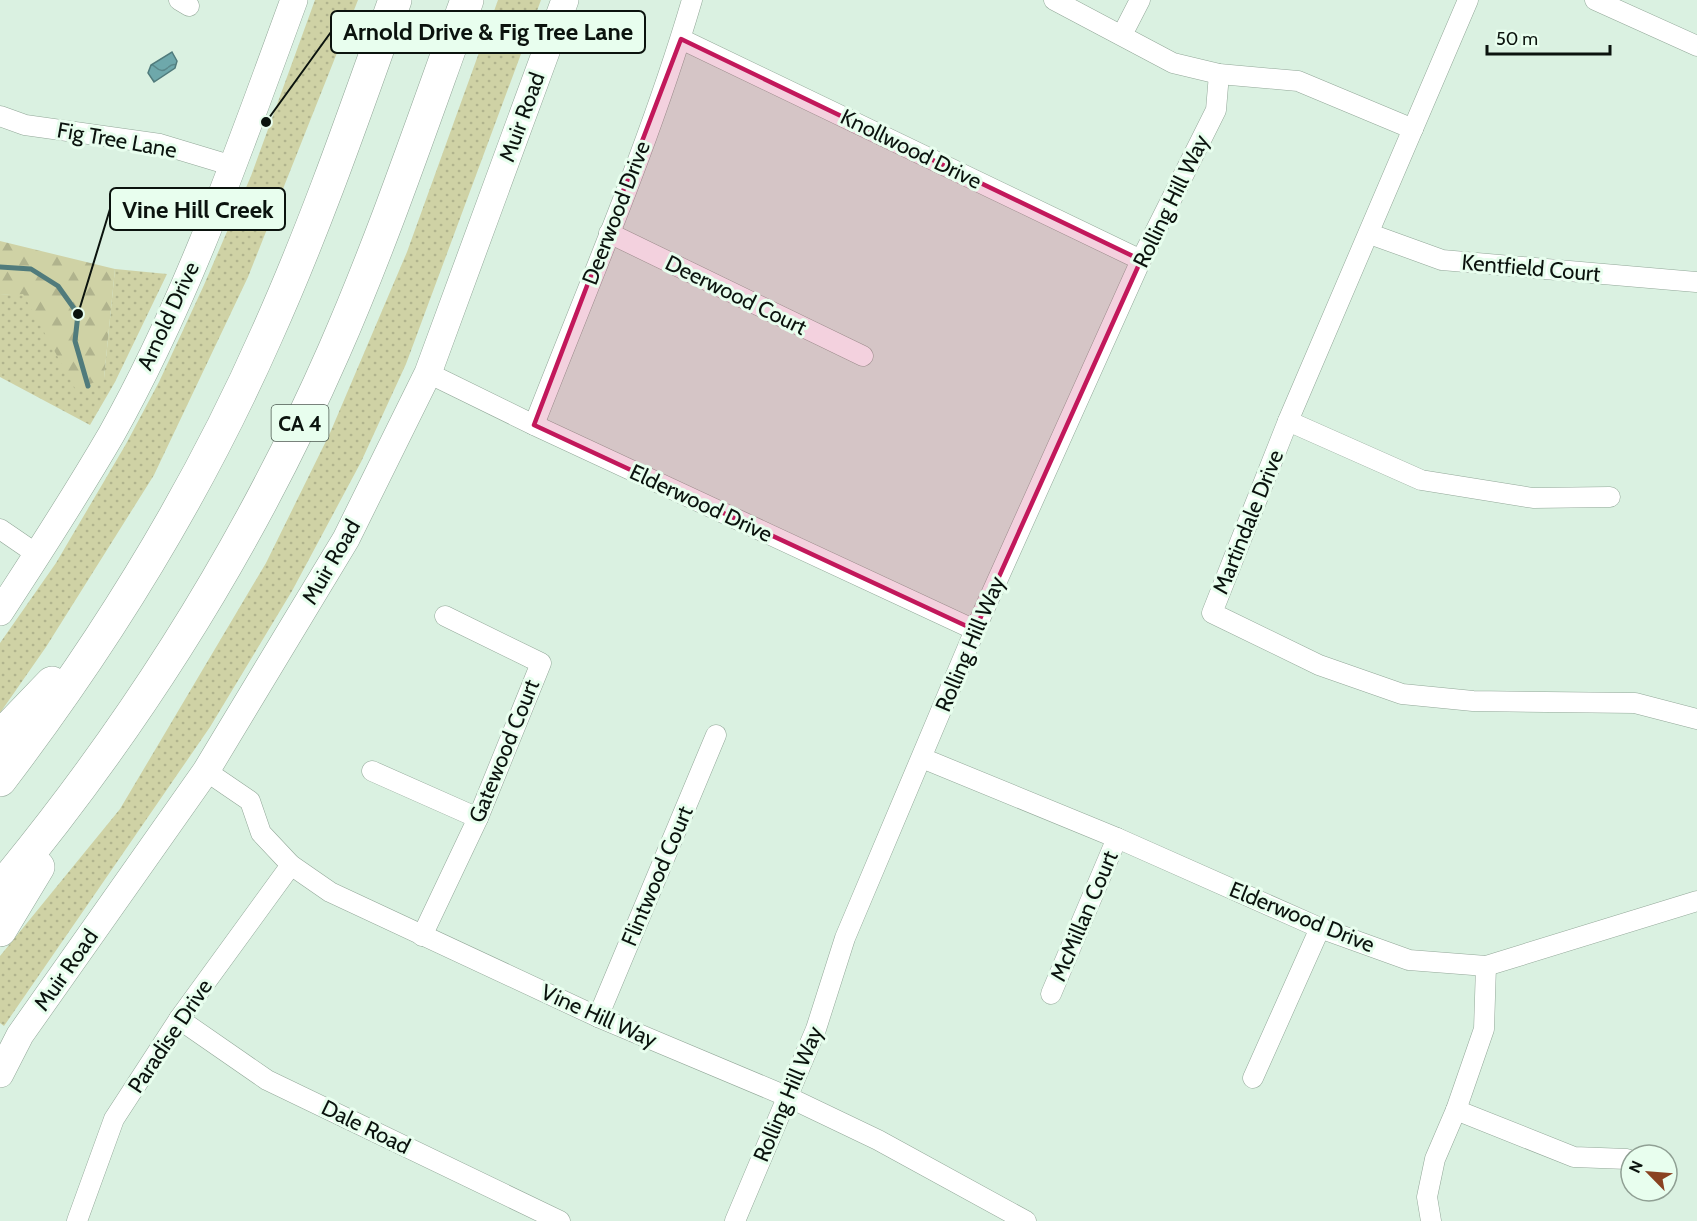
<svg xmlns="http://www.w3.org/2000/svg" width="1697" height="1221" viewBox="0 0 1697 1221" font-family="Cabin,sans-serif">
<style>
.grass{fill:url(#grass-dots)}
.forest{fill:url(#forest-firs)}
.water{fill:url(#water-waves);stroke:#507b7c;stroke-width:1.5}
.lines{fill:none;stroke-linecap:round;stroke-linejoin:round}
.stream{stroke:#507b7c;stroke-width:5}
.street-casing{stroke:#92a798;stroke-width:21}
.secondary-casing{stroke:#92a798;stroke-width:28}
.highway-casing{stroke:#92a798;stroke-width:34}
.street{stroke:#fff;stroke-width:20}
.secondary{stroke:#fff;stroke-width:27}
.highway{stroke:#fff;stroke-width:33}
.marked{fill:#c2185b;fill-opacity:0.2;stroke:#c2185b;stroke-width:4.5;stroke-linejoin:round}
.labels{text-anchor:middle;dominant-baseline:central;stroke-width:6;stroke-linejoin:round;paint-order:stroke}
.shield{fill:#e8feee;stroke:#4d5a51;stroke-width:1.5}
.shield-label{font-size:21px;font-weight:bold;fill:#0b130e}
.street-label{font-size:22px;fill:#0b130e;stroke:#e8feee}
.leader{fill:none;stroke:#0b130e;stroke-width:2}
.callout-dot{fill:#0b130e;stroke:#e8feee;stroke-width:2}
.callout{fill:#e8feee;stroke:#0b130e;stroke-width:2}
.callout-label{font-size:24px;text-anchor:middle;font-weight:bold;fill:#0b130e}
</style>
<defs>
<pattern id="grass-dots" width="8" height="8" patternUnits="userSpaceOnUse" patternTransform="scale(1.5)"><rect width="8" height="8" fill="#cfd2a5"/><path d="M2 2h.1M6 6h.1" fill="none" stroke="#b0b38d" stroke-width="1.8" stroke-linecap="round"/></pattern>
<pattern id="forest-firs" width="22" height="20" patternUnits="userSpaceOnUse" patternTransform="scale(1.5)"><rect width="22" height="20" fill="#cfd2a5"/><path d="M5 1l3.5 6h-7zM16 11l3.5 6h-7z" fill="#b0b38d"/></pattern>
<pattern id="water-waves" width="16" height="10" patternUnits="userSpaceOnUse" patternTransform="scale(1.5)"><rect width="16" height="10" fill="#6ea8ab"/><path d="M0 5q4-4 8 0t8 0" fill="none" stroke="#59888a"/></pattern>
</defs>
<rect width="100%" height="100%" fill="#daf1e1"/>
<!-- grass -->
<g class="grass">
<path d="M 315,0 L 358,0 L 248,277 L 154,475 L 46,647 L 0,713 L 0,643 L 56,563 L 126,444 L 159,382 L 204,285 L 251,176 Z"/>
<path d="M 498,0 L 541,0 L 406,364 L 361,462 L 292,591 L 210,727 L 4,1026 L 0,1023 L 0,956 L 120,809 L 266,563 L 330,433 L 407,252 Z"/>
<path d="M 115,269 L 167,274 L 115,382 L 90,425 L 0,377 L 0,295 L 23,293 L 39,321 L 104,378 Z"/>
</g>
<!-- forest -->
<path class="forest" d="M 0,241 L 115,269 L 104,378 L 76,390 L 23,294 L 0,295 Z"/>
<!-- water -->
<path class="water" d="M 172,52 L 177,61 L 175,68 L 154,82 L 148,73 L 151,65 Z"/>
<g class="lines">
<!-- stream -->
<path class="stream" d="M 0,267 L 31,269 L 58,286 L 78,314 L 75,341 L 88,386"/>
<!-- street casing -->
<g class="street-casing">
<g id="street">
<path d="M 179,0 L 189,6"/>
<path d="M 1054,0 L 1173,63 L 1219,74 L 1298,81 L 1413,129"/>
<path d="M 1468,0 L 1288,421 L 1212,613 L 1319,665 L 1402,694 L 1473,701 L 1635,703 L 1697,719"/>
<path d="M 1595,0 L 1697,46"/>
<path d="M 1122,35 L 1140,0"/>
<path d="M 681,39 L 1141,260"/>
<path d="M 0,116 L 25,125 L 160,144 L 233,166"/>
<path d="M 609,233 L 863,356"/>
<path d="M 1370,234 L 1442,260 L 1696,282"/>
<path d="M 428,373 L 534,425 L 975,630"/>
<path d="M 1288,421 L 1421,480 L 1533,498 L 1610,497"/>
<path d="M 534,425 C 588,286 650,143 692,0"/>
<path d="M 0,529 L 38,555"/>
<path d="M 922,758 L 1117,838 L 1320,928 L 1409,960 L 1486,966 L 1697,901"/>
<path d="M 206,771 L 250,801 L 261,833 L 291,865 L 330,892 L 598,1017 L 786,1096 L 878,1140 L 1026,1221"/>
<path d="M 372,771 L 478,818"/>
<path d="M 422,936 L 478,818 L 541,663 L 445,616"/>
<path d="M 1051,994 L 1117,838"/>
<path d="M 598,1017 L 716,735"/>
<path d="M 179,1019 L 267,1080 L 560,1221"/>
<path d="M 1253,1078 L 1320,928"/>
<path d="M 1456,1110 L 1574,1157 L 1627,1159"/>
<path d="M 77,1221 L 114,1119 L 179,1019 L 291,865"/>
<path d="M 735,1221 L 816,1029 L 845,938 L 975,630 L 1141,260 L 1216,110 L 1219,74"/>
<path d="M 1431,1221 L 1427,1197 L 1435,1159 L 1456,1110 L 1484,1029 L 1486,966"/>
</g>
</g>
<!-- secondary casing -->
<g class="secondary-casing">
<g id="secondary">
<path d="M 0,612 C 38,554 76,495 111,435 C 188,298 240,147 294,0"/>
<path d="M 0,1074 L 20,1035 L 206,771 L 346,539 L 428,373 L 565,0"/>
</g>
</g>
<!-- highway casing -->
<g class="highway-casing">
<g id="highway">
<path d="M 0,737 L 52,683"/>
<path d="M 0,780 C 105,642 197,493 267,334 C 316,225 355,112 395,0"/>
<path d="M 0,889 C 135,726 249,545 334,351 C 384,237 424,118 467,0"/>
<path d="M 0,930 L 38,867"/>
</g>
</g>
<!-- street -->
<use href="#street" class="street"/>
<!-- secondary -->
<use href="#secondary" class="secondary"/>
<!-- highway -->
<use href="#highway" class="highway"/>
</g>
<!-- marked area -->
<path class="marked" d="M 681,39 L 1141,260 L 975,630 L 534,425 Z"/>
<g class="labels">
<!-- shield labels -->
<rect class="shield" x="271.5" y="405" width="57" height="36" rx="4.5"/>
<g class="shield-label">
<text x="300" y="423">CA 4</text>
</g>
<!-- street labels -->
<g class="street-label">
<text transform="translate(522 117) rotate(-70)">Muir Road</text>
<text transform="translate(117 140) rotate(10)">Fig Tree Lane</text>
<text transform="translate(911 149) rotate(26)">Knollwood Drive</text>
<text transform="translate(1171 201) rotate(-64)">Rolling Hill Way</text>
<text transform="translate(616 213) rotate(-69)">Deerwood Drive</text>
<text transform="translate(1531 268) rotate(5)">Kentfield Court</text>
<text transform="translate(736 295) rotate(26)">Deerwood Court</text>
<text transform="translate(168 316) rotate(-65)">Arnold Drive</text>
<text transform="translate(701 503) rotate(25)">Elderwood Drive</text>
<text transform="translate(1248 522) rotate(-68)">Martindale Drive</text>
<text transform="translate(331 562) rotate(-60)">Muir Road</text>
<text transform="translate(970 644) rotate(-67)">Rolling Hill Way</text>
<text transform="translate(504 751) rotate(-68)">Gatewood Court</text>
<text transform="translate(657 876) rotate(-67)">Flintwood Court</text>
<text transform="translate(1084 916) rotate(-67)">McMillan Court</text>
<text transform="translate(1302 917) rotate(22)">Elderwood Drive</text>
<text transform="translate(66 970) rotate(-55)">Muir Road</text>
<text transform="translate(599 1016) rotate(24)">Vine Hill Way</text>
<text transform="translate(170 1036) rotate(-56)">Paradise Drive</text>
<text transform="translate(788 1094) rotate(-67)">Rolling Hill Way</text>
<text transform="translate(366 1127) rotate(26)">Dale Road</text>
</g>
</g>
<!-- callouts -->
<path class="leader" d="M266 122L331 32M78 314L110 209"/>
<g class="callout-dot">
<circle cx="266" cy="122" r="6"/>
<circle cx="78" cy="314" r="6"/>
</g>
<g class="callout">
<rect x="331" y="11" width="314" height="42" rx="6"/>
<rect x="110" y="188" width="175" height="42" rx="6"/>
</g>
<g class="callout-label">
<text x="488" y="40">Arnold Drive &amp; Fig Tree Lane</text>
<text x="198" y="218">Vine Hill Creek</text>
</g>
<!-- north arrow -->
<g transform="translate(1649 1173) rotate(295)"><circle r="28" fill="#e8feee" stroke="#90a094" stroke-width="1.5"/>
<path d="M0-4.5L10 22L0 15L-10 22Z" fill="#894220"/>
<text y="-9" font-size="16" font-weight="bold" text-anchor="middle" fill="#0b130e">N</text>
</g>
<!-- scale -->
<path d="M1487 45v9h123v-9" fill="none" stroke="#0b130e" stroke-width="3"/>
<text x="1496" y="45" font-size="18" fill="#0b130e" stroke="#e8feee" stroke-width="4.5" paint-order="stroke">50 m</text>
</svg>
